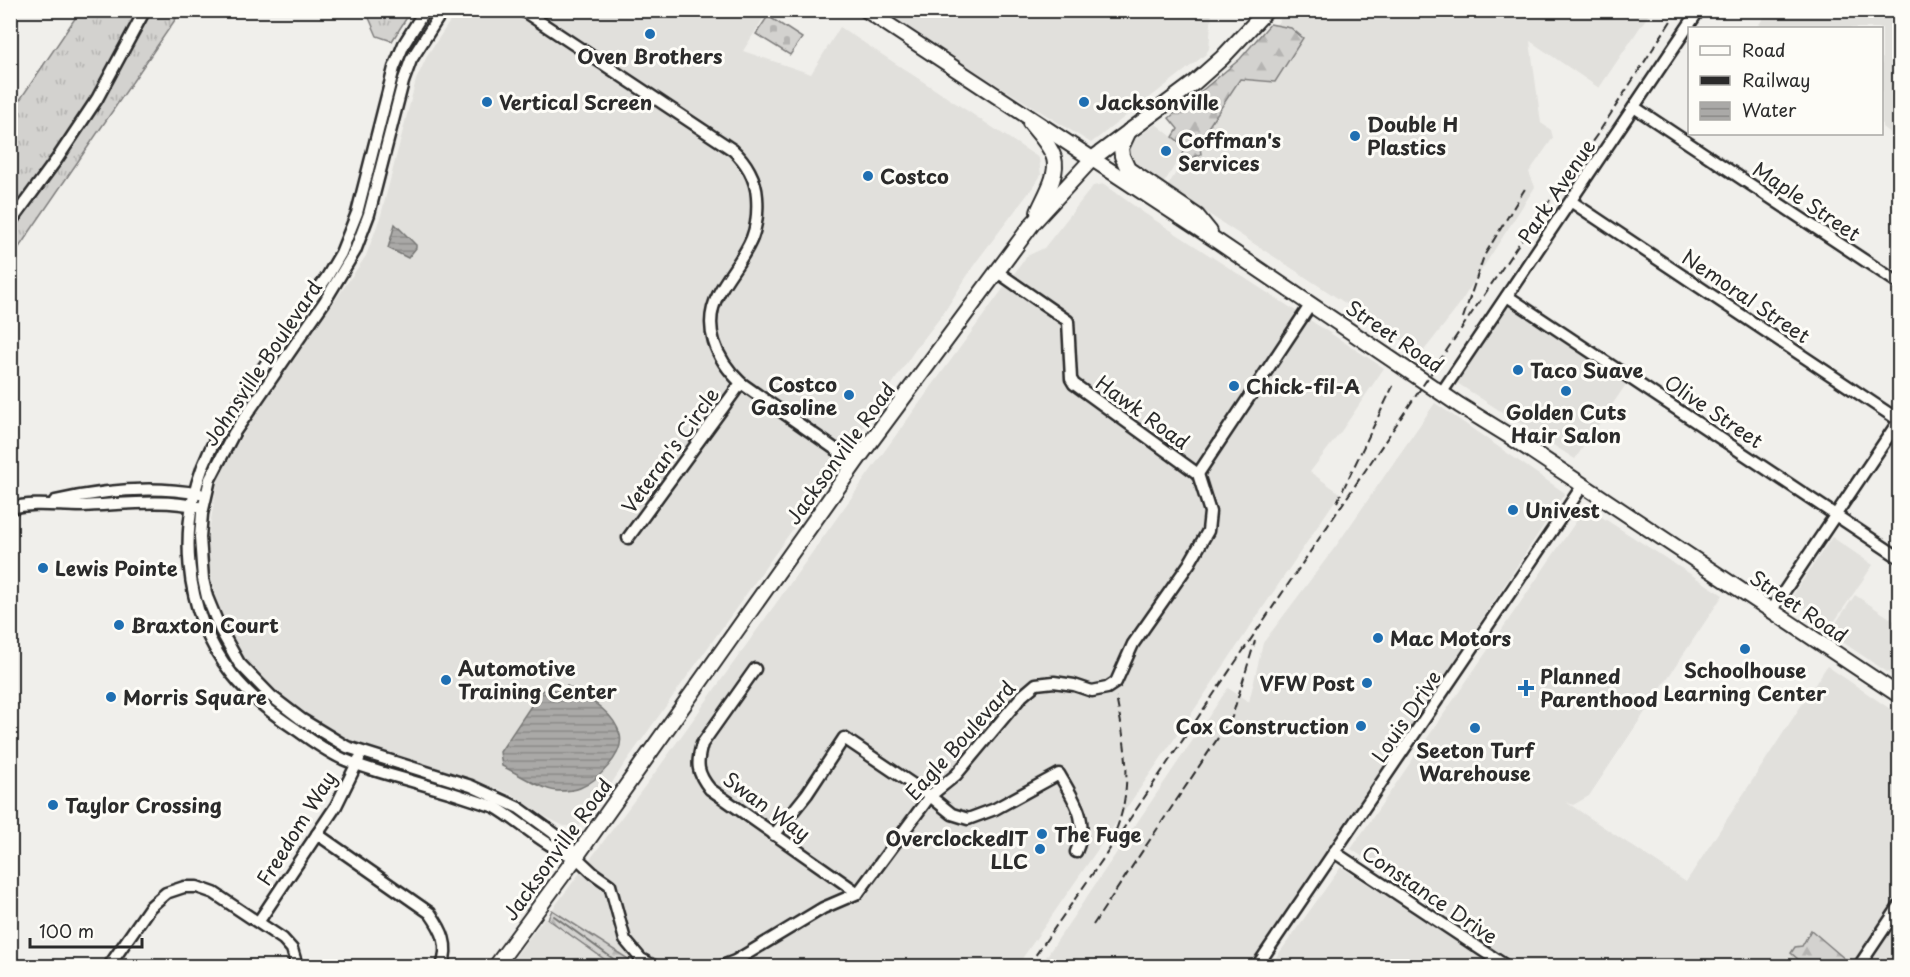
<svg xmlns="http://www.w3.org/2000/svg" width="1910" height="977" viewBox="0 0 1910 977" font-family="'Playpen Sans',sans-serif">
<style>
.built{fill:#e1e0dc}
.grass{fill:url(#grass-tufts);stroke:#7f7e7d;stroke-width:1.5}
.forest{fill:url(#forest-firs);stroke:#7f7e7d;stroke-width:1.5}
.cemetery{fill:url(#cemetery-stones);stroke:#7f7e7d;stroke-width:1.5}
.water{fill:url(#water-rules);stroke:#777775;stroke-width:1.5}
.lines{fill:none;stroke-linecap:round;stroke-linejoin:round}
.stream{stroke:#777775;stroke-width:2}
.minor-casing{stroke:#2b2b2b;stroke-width:15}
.major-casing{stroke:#2b2b2b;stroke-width:18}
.minor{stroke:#fdfcf7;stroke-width:10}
.major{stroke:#fdfcf7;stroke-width:14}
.rail{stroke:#2b2b2b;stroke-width:2;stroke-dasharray:9 4.5;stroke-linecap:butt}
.poi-dot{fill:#1f6fb2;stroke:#fdfcf7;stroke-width:2}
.labels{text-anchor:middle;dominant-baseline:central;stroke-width:6;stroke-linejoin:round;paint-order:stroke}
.poi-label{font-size:20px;font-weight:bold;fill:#2b2b2b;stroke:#fdfcf7;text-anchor:start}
.street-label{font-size:20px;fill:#2b2b2b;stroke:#fdfcf7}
</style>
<defs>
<pattern id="grass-tufts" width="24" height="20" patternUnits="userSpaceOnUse" patternTransform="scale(1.5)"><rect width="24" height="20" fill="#d3d2cf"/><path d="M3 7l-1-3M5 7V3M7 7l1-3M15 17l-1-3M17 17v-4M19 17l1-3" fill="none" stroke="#b5b4b2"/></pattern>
<pattern id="forest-firs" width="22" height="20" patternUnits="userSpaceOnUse" patternTransform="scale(1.5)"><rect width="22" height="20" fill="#d3d2cf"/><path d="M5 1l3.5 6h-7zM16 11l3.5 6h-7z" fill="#b5b4b2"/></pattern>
<pattern id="cemetery-stones" width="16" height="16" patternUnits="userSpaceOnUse" patternTransform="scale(1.5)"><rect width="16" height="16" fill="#d3d2cf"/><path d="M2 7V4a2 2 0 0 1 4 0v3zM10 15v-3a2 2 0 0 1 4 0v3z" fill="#b5b4b2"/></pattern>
<pattern id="water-rules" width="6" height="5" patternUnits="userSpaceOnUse" patternTransform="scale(1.5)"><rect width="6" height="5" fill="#aaa9a7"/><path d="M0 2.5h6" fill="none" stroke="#8b8a88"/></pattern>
</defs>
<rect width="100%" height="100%" fill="#f0efeb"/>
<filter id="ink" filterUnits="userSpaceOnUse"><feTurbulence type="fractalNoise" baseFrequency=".0167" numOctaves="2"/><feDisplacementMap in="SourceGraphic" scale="12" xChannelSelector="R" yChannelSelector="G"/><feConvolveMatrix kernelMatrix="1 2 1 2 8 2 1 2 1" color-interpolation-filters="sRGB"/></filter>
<g filter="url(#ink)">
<!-- built -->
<g class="built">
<path d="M 1313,10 L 1651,11 L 1599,88 L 1530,41 L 1541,123 L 1551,130 L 1553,138 L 1529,172 L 1535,187 L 1455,311 L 1422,353 L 1167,187 L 1195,142 L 1286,11 L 1301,11 L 1309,16 Z"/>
<path d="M 457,11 L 768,11 L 743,51 L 811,74 L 840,27 L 1039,158 L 1041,175 L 1034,186 L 976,262 L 943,314 L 915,350 L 828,480 L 623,766 L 592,814 L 578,827 L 564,826 L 546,817 L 511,794 L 469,778 L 349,740 L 328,729 L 302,710 L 265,683 L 240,652 L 222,618 L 213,590 L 209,565 L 208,536 L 217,485 L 223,466 L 264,402 L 366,256 L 381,215 L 416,80 L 428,54 Z"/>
<path d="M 879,11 L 1212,11 L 1209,49 L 1205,55 L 1091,143 Z"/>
<path d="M 1769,11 L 1899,11 L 1899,140 L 1882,127 L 1882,28 L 1756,28 Z"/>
<path d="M 1156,124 L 1186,148 L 1160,189 L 1133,170 L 1125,150 L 1128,144 Z"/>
<path d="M 1104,184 L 1144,213 L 1384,368 L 1340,433 L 1310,472 L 1340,493 L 1186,722 L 1017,966 L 639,966 L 552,910 L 660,766 L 891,442 L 1027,256 L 1044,248 L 1093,186 Z"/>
<path d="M 1509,305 L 1627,383 L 1575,459 L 1457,383 Z"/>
<path d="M 1435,403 L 1565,493 L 1371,788 L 1249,966 L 1040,966 L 1228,688 L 1249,702 L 1263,643 L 1336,546 Z"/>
<path d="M 1586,507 L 1723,595 L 1589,796 L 1573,805 L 1566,802 L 1686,882 L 1827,666 L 1899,715 L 1899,966 L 1270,966 L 1341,867 L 1456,941 L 1465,926 L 1351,849 Z"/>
<path d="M 1832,537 L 1873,565 L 1832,625 L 1791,598 Z"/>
<path d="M 1855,595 L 1899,624 L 1899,680 L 1829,633 Z"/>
<path d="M 545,917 L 614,966 L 508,966 Z"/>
</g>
<!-- grass -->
<g class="grass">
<path d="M 80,11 L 197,11 L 191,15 L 179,14 L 11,259 L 11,113 Z"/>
<path d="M 366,11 L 411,11 L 392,41 L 377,36 Z"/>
</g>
<!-- forest -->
<g class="forest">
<path d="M 1270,24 L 1291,28 L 1303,38 L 1275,82 L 1240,79 L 1199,141 L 1201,154 L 1187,160 L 1182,154 L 1186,147 L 1173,137 L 1178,129 L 1169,118 L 1240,59 Z"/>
<path d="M 552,910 L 639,966 L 614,966 L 548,919 Z"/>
<path d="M 1811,930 L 1853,966 L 1806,966 L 1791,953 L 1795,947 L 1802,946 Z"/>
</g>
<!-- cemetery -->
<path class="cemetery" d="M 768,16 L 802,38 L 790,55 L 756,34 Z"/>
<!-- water -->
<g class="water">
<path d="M 395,224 L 416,245 L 416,248 L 408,258 L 388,248 Z"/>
<path d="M 567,686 C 587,698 614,711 620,735 C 625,754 596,782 580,788 C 574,791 564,791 557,791 C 542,790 517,773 502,766 L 500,752 L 541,691 L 550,688 L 560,692 Z"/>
</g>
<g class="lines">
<!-- stream -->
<path class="stream" d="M 554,916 L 623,966"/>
<!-- minor casing -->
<g class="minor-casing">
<g id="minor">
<path d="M 425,10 L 404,44 L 394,68 L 357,213 L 341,253 L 327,277 C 302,313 276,349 251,385 C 237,406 221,427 210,450 C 176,521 182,611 232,674 C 250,697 273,714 297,730 C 312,741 326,751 343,759 C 364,768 386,774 408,780 C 437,788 466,797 495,807 C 521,822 548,849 576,857"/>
<path d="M 443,10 L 411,60 L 403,82 L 369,214 L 355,251 L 325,301 L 234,433 L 210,479 L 202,514 L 200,537 L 203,579 L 207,597 L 221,631 L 239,663 L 271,696 L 301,719 L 347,747 L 471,786 L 519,808 L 566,842 L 576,857 L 593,873 L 610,885 L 625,940 L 641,959 L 654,966"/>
<path d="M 522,10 L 733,150 C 746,162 756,179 757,197 C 758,211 757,225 752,238 C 744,258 729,274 719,293 C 701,326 716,359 741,383 L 855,463"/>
<path d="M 1634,107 L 1900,284"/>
<path d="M 1572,202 L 1900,421"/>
<path d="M 10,223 L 57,159 L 97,99 L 145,10"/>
<path d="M 996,271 L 1068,321 L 1071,379 L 1074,384 L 1198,474"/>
<path d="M 1507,296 L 1900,558"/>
<path d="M 1442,392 L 1699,10"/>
<path d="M 1198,474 L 1311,304"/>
<path d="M 55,501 C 103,490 152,485 200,494"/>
<path d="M 10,508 C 34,502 57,506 81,506 C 119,505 161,498 199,507"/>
<path d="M 628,538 L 741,383"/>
<path d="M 1771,611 L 1900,419"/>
<path d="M 755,669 L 702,744 C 696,764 697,773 710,789 L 858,893"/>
<path d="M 317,834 L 430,913 C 442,930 450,945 442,966"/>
<path d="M 774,835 L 807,794 L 844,738 L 930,796 L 952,814 L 968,819 L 995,809 L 1059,774 C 1075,802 1090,820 1076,852"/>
<path d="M 1334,852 L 1506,966"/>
<path d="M 259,921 L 336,806 L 359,759"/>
<path d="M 109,966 L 150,907 L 166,893 L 184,887 L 197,887 L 214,893 L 283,939 L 292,949 L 297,966"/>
<path d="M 722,966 L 735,961 L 823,908 L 858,893 L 930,796 L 956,775 L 1022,696 L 1036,684 L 1054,682 L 1074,685 L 1092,691 L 1107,688 L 1116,682 L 1133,644 L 1189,564 L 1208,531 L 1210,512 L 1198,474"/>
<path d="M 1257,966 L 1583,485"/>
<path d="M 1859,966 L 1900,905"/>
</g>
</g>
<!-- major casing -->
<g class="major-casing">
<g id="major">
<path d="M 866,10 L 1217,241 L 1459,405 L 1506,434 L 1900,696"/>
<path d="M 1030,123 C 1038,133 1050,145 1054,158 C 1059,175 1044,197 1038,212"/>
<path d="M 1129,131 L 1121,148 L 1122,156 L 1128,169 L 1197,216 L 1210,232"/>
<path d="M 496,966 L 576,857 L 858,459 L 1033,223 L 1092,159 L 1194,83 L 1222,58 L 1267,10"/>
</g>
</g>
<!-- minor -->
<use href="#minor" class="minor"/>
<!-- major -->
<use href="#major" class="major"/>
<!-- rail -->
<g class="rail">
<path d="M 1463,318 L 1484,256 L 1526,187"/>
<path d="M 1337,502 L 1393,386"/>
<path d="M 1116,830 C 1134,785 1125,743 1116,697"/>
<path d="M 1093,925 L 1232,717 L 1255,641"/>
<path d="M 1028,966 L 1105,856 L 1205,707 L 1522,239 L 1599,132 L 1678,10"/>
</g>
</g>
</g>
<!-- markers -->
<g class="poi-dot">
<circle cx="650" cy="34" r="6"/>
<circle cx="487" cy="102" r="6"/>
<circle cx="1084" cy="102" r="6"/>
<circle cx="1355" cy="136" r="6"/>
<circle cx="1166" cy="151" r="6"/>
<circle cx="868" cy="176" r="6"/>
<circle cx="1518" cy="370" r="6"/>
<circle cx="1234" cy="386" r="6"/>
<circle cx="1566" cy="391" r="6"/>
<circle cx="849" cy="395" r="6"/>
<circle cx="1513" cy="510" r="6"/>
<circle cx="43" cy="568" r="6"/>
<circle cx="119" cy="625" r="6"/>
<circle cx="1378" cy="638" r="6"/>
<circle cx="1745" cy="649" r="6"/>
<circle cx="446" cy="680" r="6"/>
<circle cx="1367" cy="683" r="6"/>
<path d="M1523 679h6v6h6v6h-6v6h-6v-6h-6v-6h6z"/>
<circle cx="111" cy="697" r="6"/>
<circle cx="1361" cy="726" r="6"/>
<circle cx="1475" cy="728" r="6"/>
<circle cx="53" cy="805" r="6"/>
<circle cx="1042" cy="834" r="6"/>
<circle cx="1040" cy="849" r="6"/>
</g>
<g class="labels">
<!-- poi labels -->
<g class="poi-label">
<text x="650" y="56" text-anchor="middle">Oven Brothers</text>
<text x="499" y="102">Vertical Screen</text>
<text x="1096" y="102">Jacksonville</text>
<text x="1367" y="124">Double H<tspan x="1367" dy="23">Plastics</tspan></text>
<text x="1178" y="140">Coffman's<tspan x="1178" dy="23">Services</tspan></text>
<text x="880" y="176">Costco</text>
<text x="1530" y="370">Taco Suave</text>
<text x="837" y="384" text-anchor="end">Costco<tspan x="837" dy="23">Gasoline</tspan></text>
<text x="1246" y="386">Chick-fil-A</text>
<text x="1566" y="412" text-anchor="middle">Golden Cuts<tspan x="1566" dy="23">Hair Salon</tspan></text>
<text x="1525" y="510">Univest</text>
<text x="55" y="568">Lewis Pointe</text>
<text x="131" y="625">Braxton Court</text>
<text x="1390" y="638">Mac Motors</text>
<text x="458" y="668">Automotive<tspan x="458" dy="23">Training Center</tspan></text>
<text x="1745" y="670" text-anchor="middle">Schoolhouse<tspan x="1745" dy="23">Learning Center</tspan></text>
<text x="1540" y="676">Planned<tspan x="1540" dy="23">Parenthood</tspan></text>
<text x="1355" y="683" text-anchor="end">VFW Post</text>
<text x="123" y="697">Morris Square</text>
<text x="1349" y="726" text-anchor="end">Cox Construction</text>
<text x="1475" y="750" text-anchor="middle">Seeton Turf<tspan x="1475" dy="23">Warehouse</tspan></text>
<text x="65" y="805">Taylor Crossing</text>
<text x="1054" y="834">The Fuge</text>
<text x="1028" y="838" text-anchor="end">OverclockedIT<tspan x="1028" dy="23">LLC</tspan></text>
</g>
<!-- street labels -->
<g class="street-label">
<text transform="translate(1556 191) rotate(-56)">Park Avenue</text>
<text transform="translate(1807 201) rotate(34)">Maple Street</text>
<text transform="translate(1746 296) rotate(34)">Nemoral Street</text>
<text transform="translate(1395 336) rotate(34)">Street Road</text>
<text transform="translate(262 363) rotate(-56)">Johnsville Boulevard</text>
<text transform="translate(1714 411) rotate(34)">Olive Street</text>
<text transform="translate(1143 412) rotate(36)">Hawk Road</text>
<text transform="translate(670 450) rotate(-54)">Veteran's Circle</text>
<text transform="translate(840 453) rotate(-54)">Jacksonville Road</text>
<text transform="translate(1799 606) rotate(34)">Street Road</text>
<text transform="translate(1406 716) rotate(-56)">Louis Drive</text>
<text transform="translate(960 740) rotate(-48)">Eagle Boulevard</text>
<text transform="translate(767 806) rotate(36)">Swan Way</text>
<text transform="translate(296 828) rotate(-58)">Freedom Way</text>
<text transform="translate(557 849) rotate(-54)">Jacksonville Road</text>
<text transform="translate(1430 894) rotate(34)">Constance Drive</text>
</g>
</g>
<!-- margin -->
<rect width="1910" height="977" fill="none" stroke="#fdfcf7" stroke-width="36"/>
<rect x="18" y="18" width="1874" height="941" fill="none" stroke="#2b2b2b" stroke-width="2" filter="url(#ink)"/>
<!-- legend -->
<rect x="1688" y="27" width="195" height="108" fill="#fdfcf7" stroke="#a9a8a5" stroke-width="1.5"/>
<rect x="1700" y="46" width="30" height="9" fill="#fdfcf7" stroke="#a9a8a5" stroke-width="1.5"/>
<text x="1742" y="57" font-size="18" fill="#2b2b2b">Road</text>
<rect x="1700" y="76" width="30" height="9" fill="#2b2b2b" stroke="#a9a8a5" stroke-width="1.5"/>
<text x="1742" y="87" font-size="18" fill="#2b2b2b">Railway</text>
<rect x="1700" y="102" width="30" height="18" fill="url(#water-rules)" stroke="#a9a8a5" stroke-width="1.5"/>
<text x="1742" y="117" font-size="18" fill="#2b2b2b">Water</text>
<!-- scale -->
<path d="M30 938v9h112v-9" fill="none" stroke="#2b2b2b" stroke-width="3"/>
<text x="39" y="938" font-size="18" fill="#2b2b2b" stroke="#fdfcf7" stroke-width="4.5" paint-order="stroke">100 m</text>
</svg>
